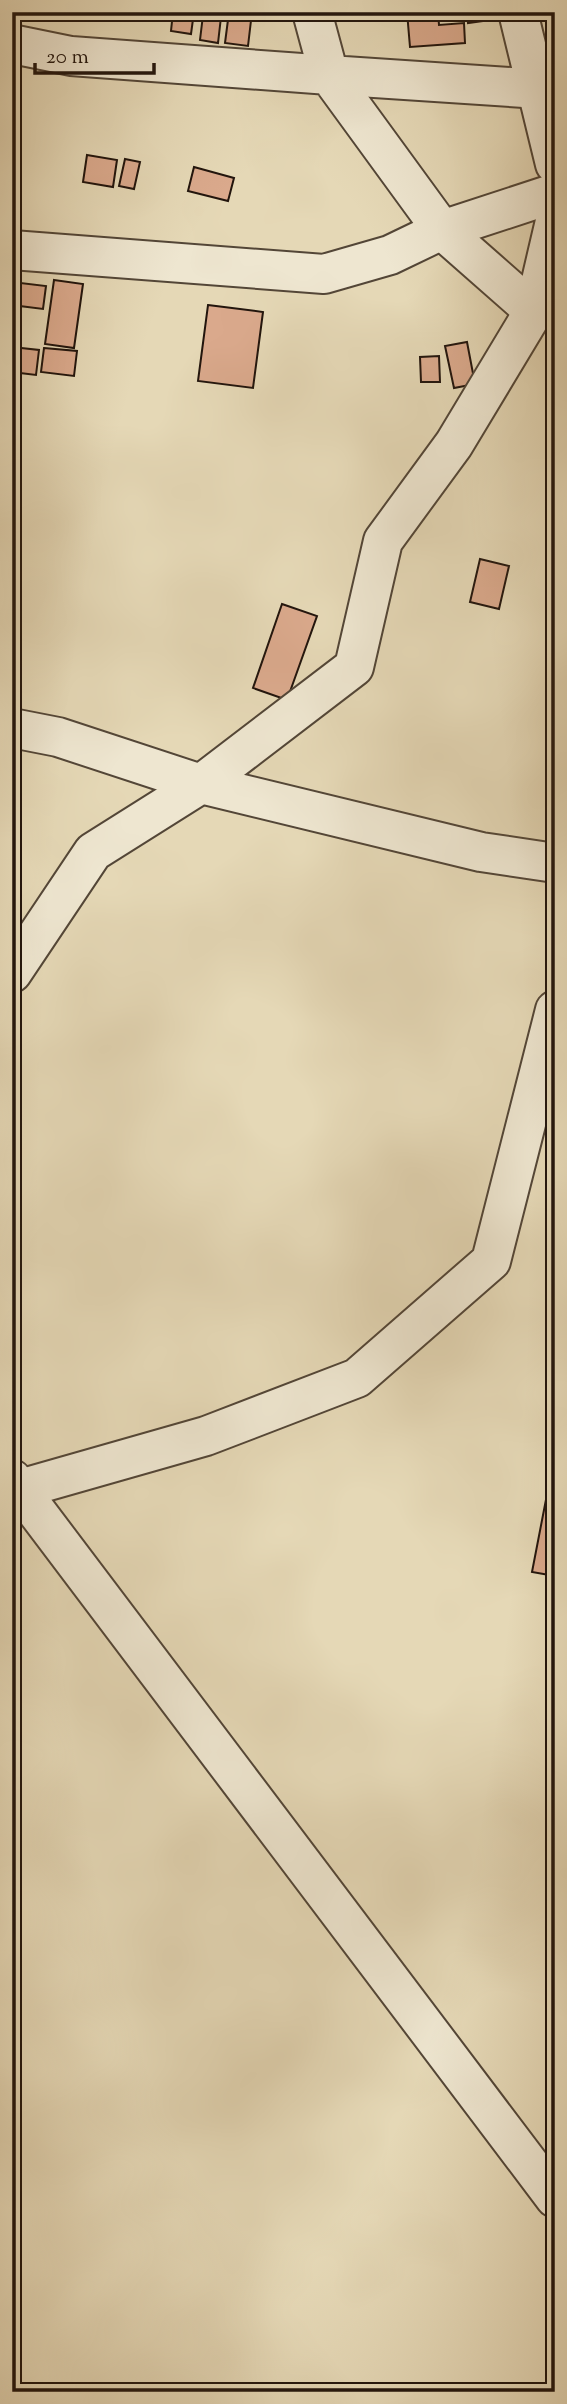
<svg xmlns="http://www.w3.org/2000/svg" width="567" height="2404" viewBox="0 0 567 2404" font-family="'Sorts Mill Goudy',serif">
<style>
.building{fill:#daa98c;stroke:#22150d;stroke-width:2}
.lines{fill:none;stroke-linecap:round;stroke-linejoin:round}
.minor-casing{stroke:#534637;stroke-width:42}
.minor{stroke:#eee6d0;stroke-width:38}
</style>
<rect width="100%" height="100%" fill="#e5d8b6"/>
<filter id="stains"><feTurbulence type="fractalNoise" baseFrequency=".00286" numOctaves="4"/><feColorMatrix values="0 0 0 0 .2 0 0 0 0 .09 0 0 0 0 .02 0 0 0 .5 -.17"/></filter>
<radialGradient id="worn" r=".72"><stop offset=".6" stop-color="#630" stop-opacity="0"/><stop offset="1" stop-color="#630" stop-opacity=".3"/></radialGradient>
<!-- building -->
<g class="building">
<path d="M 173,12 L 194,12 L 191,34 L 171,31 Z"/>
<path d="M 229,12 L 252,12 L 248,46 L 225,43 Z"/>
<path d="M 407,12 L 438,12 L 439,25 L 464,23 L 465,43 L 410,47 Z"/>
<path d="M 467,12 L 490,12 L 491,20 L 468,23 Z"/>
<path d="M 203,15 L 221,17 L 218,43 L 200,40 Z"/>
<path d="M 87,155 L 117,160 L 113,187 L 83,182 Z"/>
<path d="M 125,159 L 140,162 L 134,189 L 119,186 Z"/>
<path d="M 194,167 L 234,178 L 228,201 L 188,191 Z"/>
<path d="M 54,280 L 83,284 L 74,348 L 45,344 Z"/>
<path d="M 12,282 L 46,286 L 43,309 L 12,305 Z"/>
<path d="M 208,305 L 263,312 L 253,388 L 198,381 Z"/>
<path d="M 467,342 L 475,384 L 454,388 L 445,346 Z"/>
<path d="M 12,347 L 39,350 L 36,375 L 12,372 Z"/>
<path d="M 44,348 L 77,351 L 74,376 L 41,372 Z"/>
<path d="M 439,356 L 440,382 L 421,382 L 420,357 Z"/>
<path d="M 480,559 L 509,566 L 499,609 L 470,602 Z"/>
<path d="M 282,604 L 317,616 L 287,700 L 253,688 Z"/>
<path d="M 555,1453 L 555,1576 L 532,1572 Z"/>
</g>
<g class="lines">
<!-- minor casing -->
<g class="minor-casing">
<g id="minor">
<path d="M 312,12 L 329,75 L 555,90"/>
<path d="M 518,12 L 555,164"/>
<path d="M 12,44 L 71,56 L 329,75 L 442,230 L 534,311"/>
<path d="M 12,250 L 324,274 L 390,255 L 442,230 L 555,193"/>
<path d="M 12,728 L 58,737 L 201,784 L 354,667 L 383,541 L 454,444 L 534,311 L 555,221"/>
<path d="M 12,973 L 93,852 L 201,784 L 481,852 L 555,863"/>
<path d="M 12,1479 L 555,2198"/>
<path d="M 20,1489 L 206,1436 L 357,1378 L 491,1261 L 555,1010"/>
</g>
</g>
<!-- minor -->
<use href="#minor" class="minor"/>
</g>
<!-- margin -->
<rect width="567" height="2404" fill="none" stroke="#e5d8b6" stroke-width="42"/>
<rect x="14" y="14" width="539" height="2376" fill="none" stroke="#22150d" stroke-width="3.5"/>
<rect x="21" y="21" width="525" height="2362" fill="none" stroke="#22150d" stroke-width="2"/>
<!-- scale -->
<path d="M35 63v10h119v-10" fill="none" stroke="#22150d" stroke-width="3.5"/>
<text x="46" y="63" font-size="21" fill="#22150d" stroke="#eee6d0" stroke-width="5" paint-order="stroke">20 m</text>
<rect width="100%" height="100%" filter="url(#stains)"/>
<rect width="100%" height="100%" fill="url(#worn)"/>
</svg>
